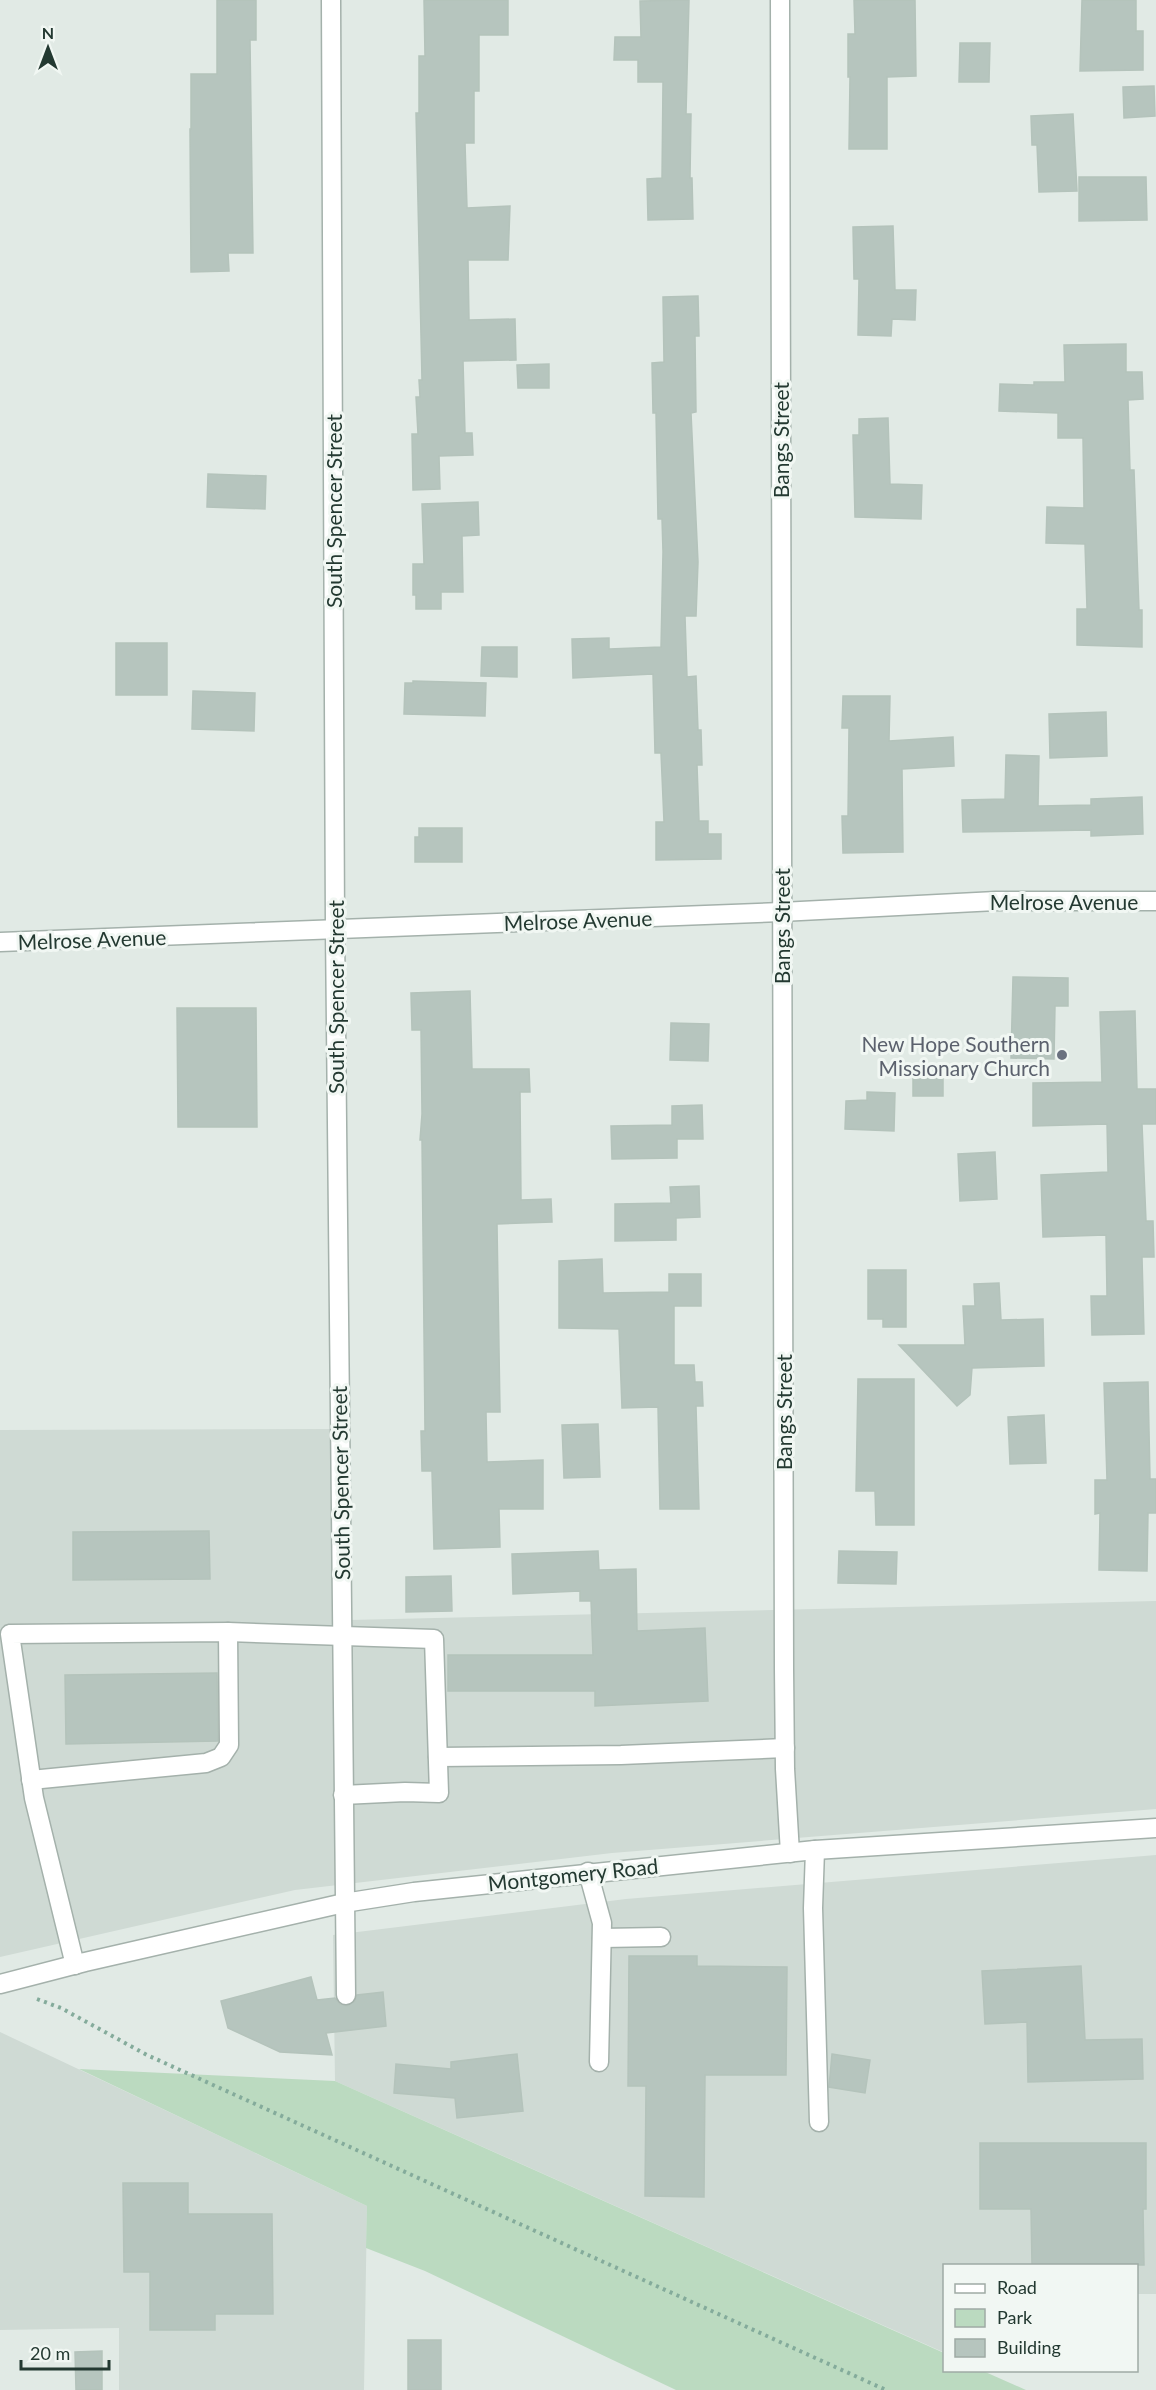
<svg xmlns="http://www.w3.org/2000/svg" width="1156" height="2390" viewBox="0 0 1156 2390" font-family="Lato,sans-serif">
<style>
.built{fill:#cfdad4}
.green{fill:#bbdac0}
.building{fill:#b6c5be;stroke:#b4c3bb;stroke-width:1.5}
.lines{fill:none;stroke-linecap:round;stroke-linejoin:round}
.minor-casing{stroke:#a4b1ab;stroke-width:21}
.path{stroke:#84ab9b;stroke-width:4;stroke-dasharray:3 4.5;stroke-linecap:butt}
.minor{stroke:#fff;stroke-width:18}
.worship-dot{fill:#6b7280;stroke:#f1f7f3;stroke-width:2}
.labels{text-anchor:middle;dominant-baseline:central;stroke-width:6;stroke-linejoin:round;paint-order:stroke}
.street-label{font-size:21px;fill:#233931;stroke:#f1f7f3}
.worship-label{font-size:21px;fill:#5b616d;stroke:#f1f7f3;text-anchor:end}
</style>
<rect width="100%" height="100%" fill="#e1eae5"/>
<!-- built -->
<g class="built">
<path d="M 349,1429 L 350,1620 L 1156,1601 L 1156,1809 L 612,1853 L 295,1890 L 0,1957 L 0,1430 Z"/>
<path d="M 1156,1855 L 1156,2294 L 1137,2294 L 1136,2266 L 944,2266 L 943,2352 L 335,2081 L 333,1935 L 626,1899 Z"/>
<path d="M 0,2032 L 367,2206 L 364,2390 L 119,2390 L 119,2328 L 0,2330 Z"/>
</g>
<!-- green -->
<path class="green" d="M 79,2069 L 335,2081 L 944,2353 L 944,2370 L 983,2371 L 1026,2390 L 676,2390 L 425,2271 L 366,2248 L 367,2206 Z"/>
<!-- building -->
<g class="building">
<path d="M 217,0 L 256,0 L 256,40 L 250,40 L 253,253 L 228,253 L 229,271 L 191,272 L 190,129 L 191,129 L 191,74 L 217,74 Z"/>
<path d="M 424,0 L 508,0 L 508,35 L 479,35 L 479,91 L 474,91 L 474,143 L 465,143 L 467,208 L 510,206 L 508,260 L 468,260 L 469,320 L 515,319 L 516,360 L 463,361 L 465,433 L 472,433 L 473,455 L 439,456 L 440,489 L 413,490 L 412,434 L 418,434 L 416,397 L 420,397 L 419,380 L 422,380 L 416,113 L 419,113 L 419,56 L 425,56 Z"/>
<path d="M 689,0 L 686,114 L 691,114 L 690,178 L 692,178 L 693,219 L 648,220 L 647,179 L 662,178 L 663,82 L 638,82 L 638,60 L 614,60 L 615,37 L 641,37 L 640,1 Z"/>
<path d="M 854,0 L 915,0 L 916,76 L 887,77 L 887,149 L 849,149 L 850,77 L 848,77 L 848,34 L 855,34 Z"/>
<path d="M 1082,0 L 1136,0 L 1136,31 L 1143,31 L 1143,70 L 1080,71 Z"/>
<path d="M 960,43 L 990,43 L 989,82 L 959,82 Z"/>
<path d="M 1154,86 L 1155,116 L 1124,118 L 1123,87 Z"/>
<path d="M 1073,114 L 1077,191 L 1039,192 L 1037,145 L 1032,145 L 1031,116 Z"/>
<path d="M 1079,177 L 1146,177 L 1147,220 L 1079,221 Z"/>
<path d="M 893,226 L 895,290 L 916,290 L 915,320 L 892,319 L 891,336 L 858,335 L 859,279 L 854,279 L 853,227 Z"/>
<path d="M 698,296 L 699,336 L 695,336 L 696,412 L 691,413 L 698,562 L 696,616 L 685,616 L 687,677 L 696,676 L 698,730 L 701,730 L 702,765 L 697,765 L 699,821 L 708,821 L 708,834 L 721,834 L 721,859 L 656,860 L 656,822 L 664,822 L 661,753 L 655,753 L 653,674 L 573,678 L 572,639 L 609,638 L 609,649 L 661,647 L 663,552 L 662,519 L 658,519 L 656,413 L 653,413 L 652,363 L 664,362 L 663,297 Z"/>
<path d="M 1126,344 L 1126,372 L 1142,372 L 1143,399 L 1128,400 L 1130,470 L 1134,470 L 1139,610 L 1142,610 L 1142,647 L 1077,645 L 1077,609 L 1087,609 L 1085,544 L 1046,543 L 1047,507 L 1084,508 L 1083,438 L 1058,438 L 1058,413 L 999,411 L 1000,384 L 1034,385 L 1034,382 L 1065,382 L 1064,345 Z"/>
<path d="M 549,364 L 549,388 L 518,388 L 517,365 Z"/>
<path d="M 888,418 L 890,484 L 922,485 L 921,519 L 855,517 L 853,435 L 859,435 L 859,419 Z"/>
<path d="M 208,474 L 266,476 L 265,509 L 207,507 Z"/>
<path d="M 478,502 L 479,535 L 462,536 L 463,592 L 441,592 L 441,609 L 416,609 L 416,595 L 413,595 L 413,564 L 424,564 L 422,504 Z"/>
<rect x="116" y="643" width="51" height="52"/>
<path d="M 482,647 L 517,647 L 517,677 L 481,676 Z"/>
<path d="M 413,681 L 486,683 L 485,716 L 404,714 L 405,683 L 413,683 Z"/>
<path d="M 193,691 L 255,693 L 254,731 L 192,729 Z"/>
<path d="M 843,696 L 890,696 L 889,741 L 953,737 L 954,766 L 902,769 L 903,852 L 843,853 L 842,816 L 848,816 L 849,728 L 842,728 Z"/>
<path d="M 1106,712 L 1107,756 L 1050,758 L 1049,714 Z"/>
<path d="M 1006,755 L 1039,756 L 1038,806 L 1091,805 L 1091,799 L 1142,797 L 1143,834 L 1091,836 L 1091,830 L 963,832 L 962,800 L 1005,799 Z"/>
<path d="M 419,828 L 462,828 L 462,862 L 415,862 L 415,837 L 419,837 Z"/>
<path d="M 1013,977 L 1068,978 L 1068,1006 L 1055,1006 L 1054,1059 L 1011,1058 Z"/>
<path d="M 470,991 L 472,1069 L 529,1069 L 530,1092 L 520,1092 L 521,1200 L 551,1199 L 552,1222 L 497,1224 L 500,1412 L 486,1412 L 487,1462 L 543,1460 L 543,1509 L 499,1509 L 500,1547 L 434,1549 L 432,1471 L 422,1471 L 421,1431 L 425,1431 L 422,1140 L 420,1140 L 422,1114 L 421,1030 L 412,1030 L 411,993 Z"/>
<path d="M 177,1008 L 256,1008 L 257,1127 L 178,1127 Z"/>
<path d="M 1135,1011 L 1137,1089 L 1156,1089 L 1156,1124 L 1142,1124 L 1146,1221 L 1153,1221 L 1154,1257 L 1142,1257 L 1144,1334 L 1092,1335 L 1091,1296 L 1107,1296 L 1106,1235 L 1043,1237 L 1041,1175 L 1108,1172 L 1107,1124 L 1033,1126 L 1033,1083 L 1102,1082 L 1100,1012 Z"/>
<path d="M 671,1023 L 709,1024 L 708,1061 L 670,1060 Z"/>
<rect x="913" y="1068" width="30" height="28"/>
<path d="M 867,1092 L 895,1093 L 894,1131 L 845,1129 L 846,1101 L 867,1100 Z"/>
<path d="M 702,1105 L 703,1139 L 677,1139 L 677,1158 L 612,1159 L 611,1126 L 672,1125 L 672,1106 Z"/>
<path d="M 995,1152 L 997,1199 L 960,1201 L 958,1154 Z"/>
<path d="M 699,1186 L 700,1217 L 676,1218 L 676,1240 L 615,1241 L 615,1204 L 671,1203 L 670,1187 Z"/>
<path d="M 602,1259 L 603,1293 L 669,1292 L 669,1274 L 701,1274 L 701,1306 L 674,1306 L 674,1365 L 694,1365 L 695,1382 L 702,1382 L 703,1406 L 696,1406 L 699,1509 L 660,1509 L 658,1407 L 622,1408 L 619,1329 L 559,1328 L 559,1261 Z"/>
<path d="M 868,1270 L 906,1270 L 906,1327 L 883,1327 L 883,1319 L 868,1319 Z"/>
<path d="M 999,1283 L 1001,1320 L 1043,1319 L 1044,1366 L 972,1368 L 970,1395 L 957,1406 L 899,1345 L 965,1345 L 963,1306 L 975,1306 L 974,1284 Z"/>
<path d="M 858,1379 L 914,1379 L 914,1525 L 876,1525 L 875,1491 L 856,1491 Z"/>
<path d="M 1148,1382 L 1150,1479 L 1156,1479 L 1156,1513 L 1148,1513 L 1147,1571 L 1099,1570 L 1100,1513 L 1095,1514 L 1095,1480 L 1107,1480 L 1104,1383 Z"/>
<path d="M 1044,1415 L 1046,1463 L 1010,1464 L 1008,1417 Z"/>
<path d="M 598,1424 L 600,1477 L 564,1478 L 562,1425 Z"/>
<path d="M 209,1531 L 210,1579 L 73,1580 L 73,1532 Z"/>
<path d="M 598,1551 L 599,1570 L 636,1569 L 637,1631 L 705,1628 L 708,1701 L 595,1706 L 595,1691 L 448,1691 L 448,1655 L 593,1655 L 591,1601 L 580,1601 L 580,1591 L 513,1594 L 512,1554 Z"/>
<path d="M 839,1551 L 897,1552 L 896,1584 L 838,1583 Z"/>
<path d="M 451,1576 L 452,1611 L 406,1612 L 406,1577 Z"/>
<path d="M 217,1673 L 218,1741 L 66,1744 L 65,1675 Z"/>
<path d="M 629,1956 L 697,1956 L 697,1966 L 787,1967 L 786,2075 L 705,2075 L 704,2197 L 645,2196 L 646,2086 L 628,2086 Z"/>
<path d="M 1081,1966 L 1085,2040 L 1142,2039 L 1143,2079 L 1028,2082 L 1027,2022 L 985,2024 L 982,1971 Z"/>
<path d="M 311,1977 L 317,2000 L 335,1998 L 340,2004 L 347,2006 L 355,2001 L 357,1995 L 383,1992 L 386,2026 L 326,2033 L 332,2055 L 280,2052 L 228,2028 L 221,2001 Z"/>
<path d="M 517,2054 L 523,2111 L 457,2118 L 455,2098 L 394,2093 L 396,2064 L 451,2069 L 451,2062 Z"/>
<path d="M 832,2054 L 870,2060 L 865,2093 L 829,2087 Z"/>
<path d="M 980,2143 L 1146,2143 L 1146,2209 L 1143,2209 L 1144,2265 L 1032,2265 L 1031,2209 L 980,2209 Z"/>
<path d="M 123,2183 L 188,2183 L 188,2214 L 272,2214 L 273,2314 L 215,2314 L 215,2330 L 150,2330 L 150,2272 L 124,2272 Z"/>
<rect x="408" y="2340" width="33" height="50"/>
<path d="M 102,2351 L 102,2390 L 76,2390 L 75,2352 Z"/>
</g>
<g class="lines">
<!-- minor casing -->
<g class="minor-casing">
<g id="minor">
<path d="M 331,0 L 335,929 L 346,1995"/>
<path d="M 780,0 L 784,1669 L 785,1769 L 790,1853"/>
<path d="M 0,942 L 781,912 L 996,901 L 1156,901"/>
<path d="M 438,1757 L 621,1755 L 785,1748"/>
<path d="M 31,1780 L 206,1763 L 221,1757 L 229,1745 L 228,1632"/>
<path d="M 815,1850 L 813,1908 L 819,2122"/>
<path d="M 588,1872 L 602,1923 L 599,2062"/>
<path d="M 602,1938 L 661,1937"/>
<path d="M 75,1965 L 34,1798 L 10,1634 L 228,1632 L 434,1639 L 439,1793 L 405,1792 L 343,1795"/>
<path d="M 0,1984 L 85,1962 L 344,1903 L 414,1892 L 815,1850 L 1156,1828"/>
</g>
</g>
<!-- path -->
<path class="path" d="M 37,1999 L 61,2008 L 147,2055 L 886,2390"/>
<!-- minor -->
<use href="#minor" class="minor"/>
</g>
<!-- markers -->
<circle class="worship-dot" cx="1062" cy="1055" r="6"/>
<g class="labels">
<!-- street labels -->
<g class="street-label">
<text transform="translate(780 440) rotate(-90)">Bangs Street</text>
<text transform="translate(333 511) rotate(-90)">South Spencer Street</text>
<text x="1064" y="901">Melrose Avenue</text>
<text transform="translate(578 920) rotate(-2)">Melrose Avenue</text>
<text transform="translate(781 926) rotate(-90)">Bangs Street</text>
<text transform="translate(92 939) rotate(-2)">Melrose Avenue</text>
<text transform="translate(335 997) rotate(-90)">South Spencer Street</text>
<text transform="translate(783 1412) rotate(-90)">Bangs Street</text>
<text transform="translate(340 1483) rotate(-91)">South Spencer Street</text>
<text transform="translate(573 1874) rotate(-6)">Montgomery Road</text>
</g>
<!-- worship labels -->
<g class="worship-label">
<text x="1050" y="1043">New Hope Southern<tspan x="1050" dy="24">Missionary Church</tspan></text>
</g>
</g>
<!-- legend -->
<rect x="943" y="2264" width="195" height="108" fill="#f1f7f3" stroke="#9faba5" stroke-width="1.5"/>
<rect x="955" y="2284" width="30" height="9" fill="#ffffff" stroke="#9faba5" stroke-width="1.5"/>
<text x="997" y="2294" font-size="18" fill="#233931">Road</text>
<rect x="955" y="2309" width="30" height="18" fill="#bbdac0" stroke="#9faba5" stroke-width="1.5"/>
<text x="997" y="2324" font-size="18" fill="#233931">Park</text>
<rect x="955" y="2339" width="30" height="18" fill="#b6c5be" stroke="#9faba5" stroke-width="1.5"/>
<text x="997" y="2354" font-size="18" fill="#233931">Building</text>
<!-- north arrow -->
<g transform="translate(48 48)" stroke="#f1f7f3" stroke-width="4.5" paint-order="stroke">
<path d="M0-4.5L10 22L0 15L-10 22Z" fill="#233931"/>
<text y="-9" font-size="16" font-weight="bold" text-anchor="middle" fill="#233931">N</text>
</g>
<!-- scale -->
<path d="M21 2360v9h88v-9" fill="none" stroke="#233931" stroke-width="3"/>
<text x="30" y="2360" font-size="18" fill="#233931" stroke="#f1f7f3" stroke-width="4.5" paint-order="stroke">20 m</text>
</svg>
